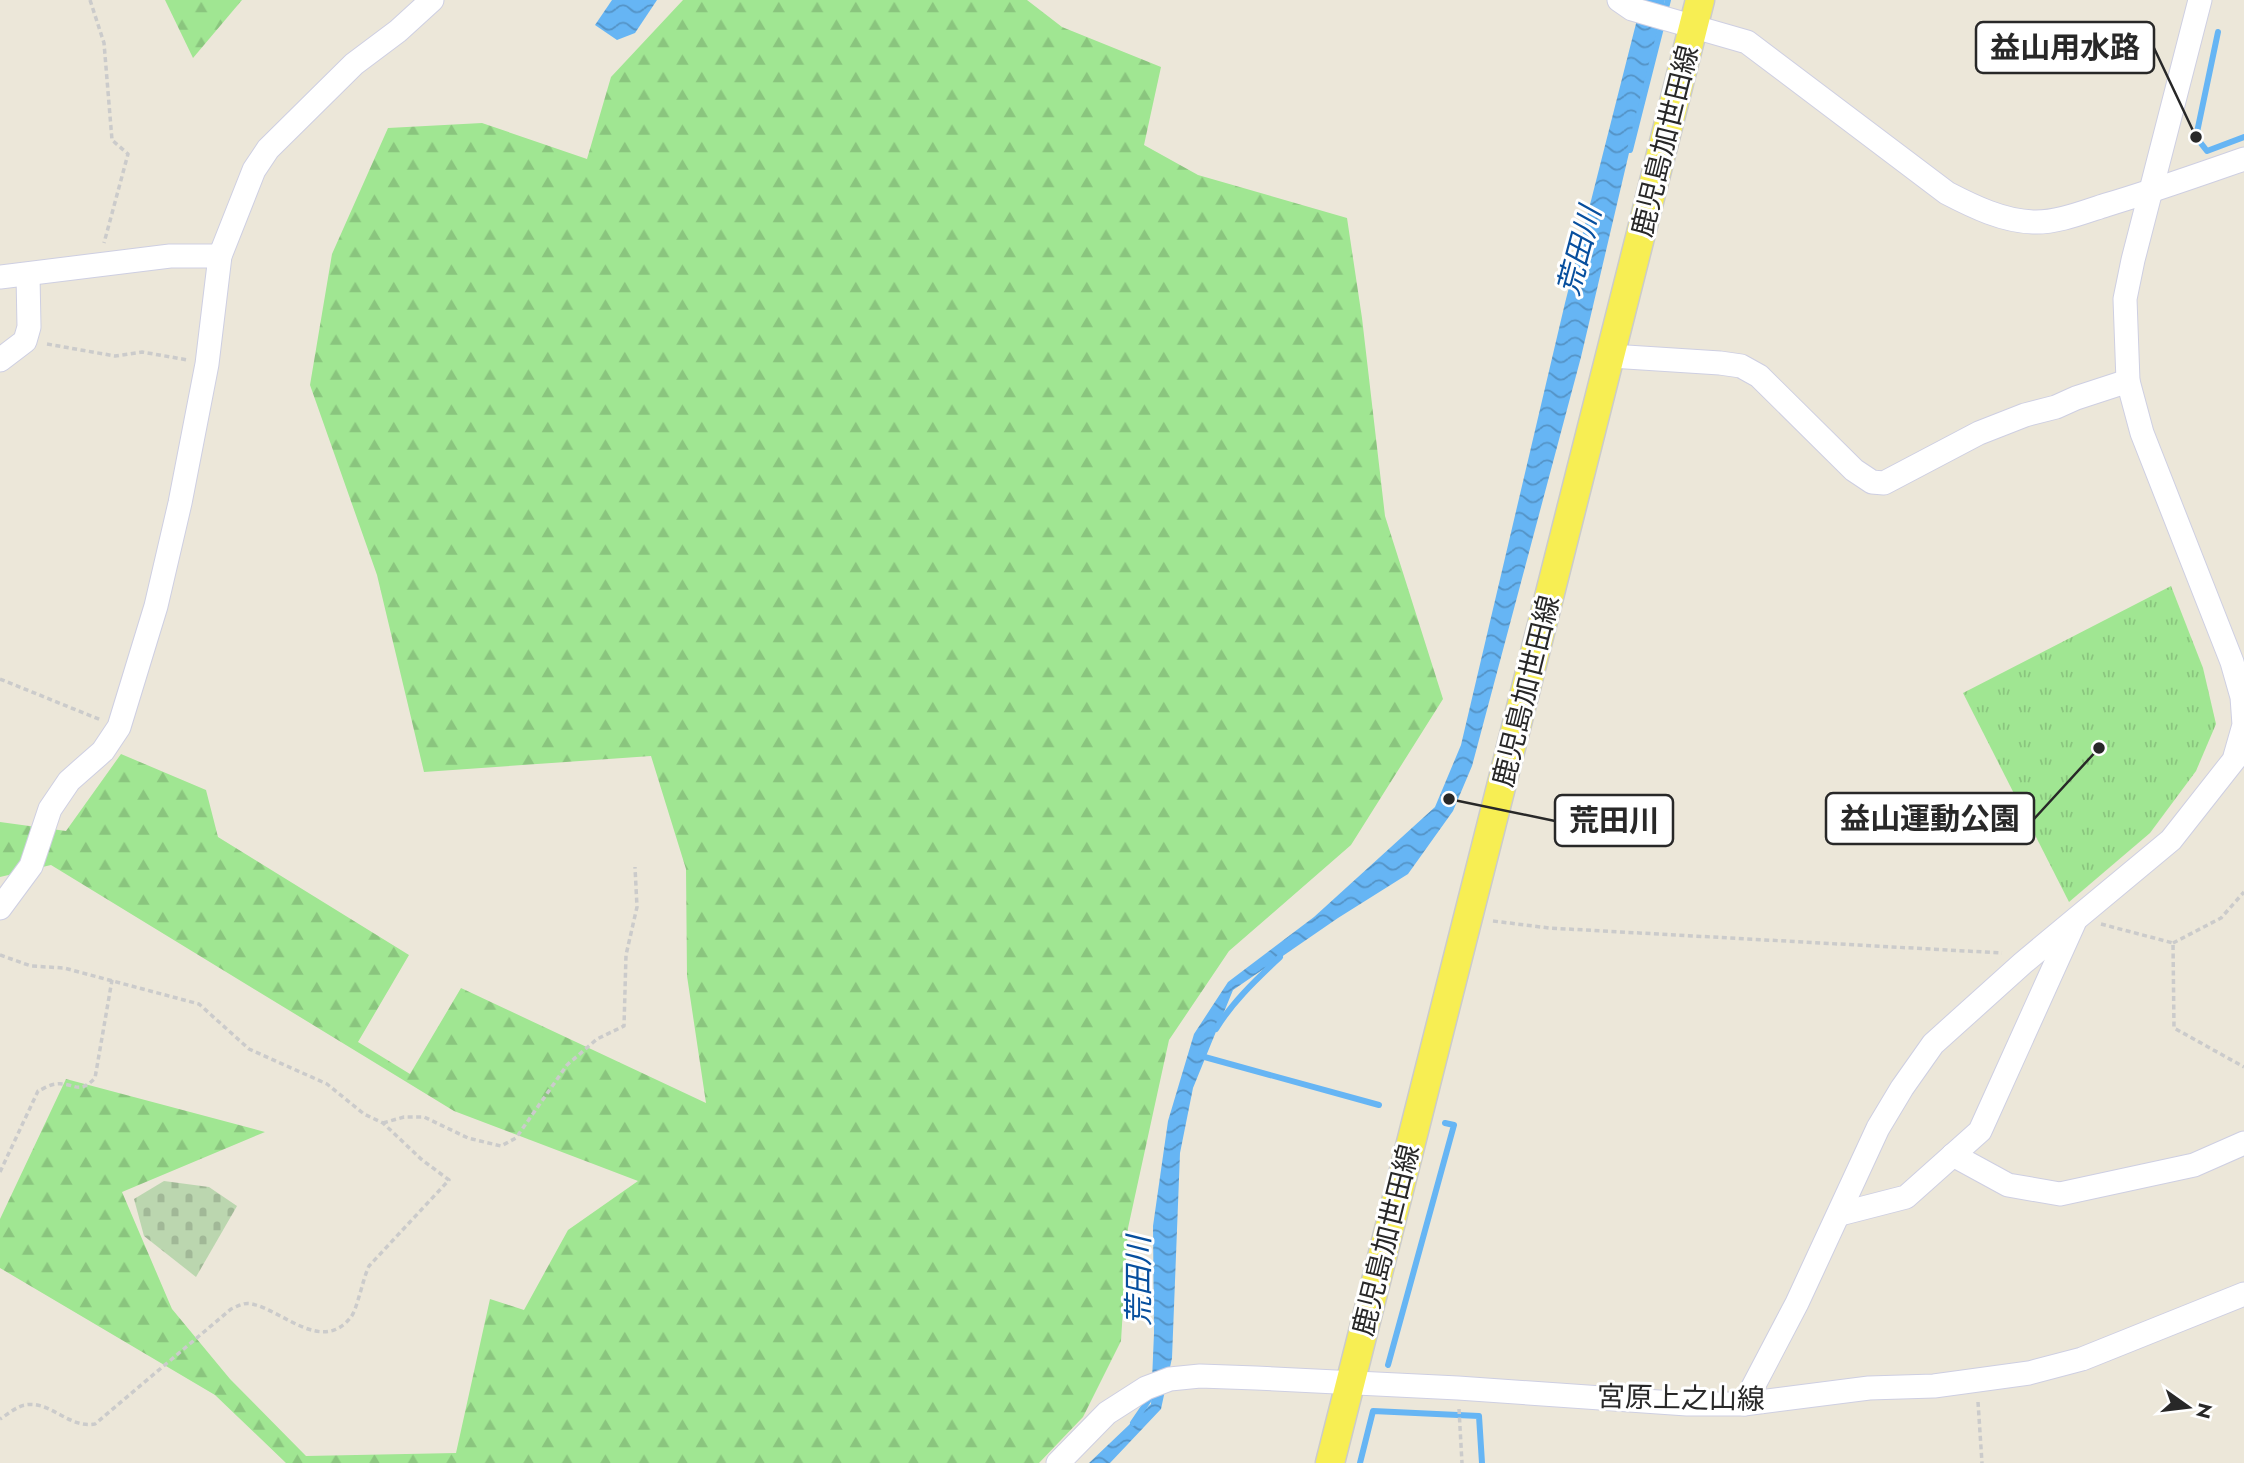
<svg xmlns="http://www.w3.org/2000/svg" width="2244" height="1463" viewBox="0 0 2244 1463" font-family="Jost,'Noto Sans JP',sans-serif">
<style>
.forest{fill:url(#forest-firs)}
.cemetery{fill:url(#cemetery-stones)}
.park{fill:url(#park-tufts)}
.water{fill:url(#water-waves)}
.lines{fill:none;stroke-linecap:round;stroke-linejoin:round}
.stream{stroke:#66b5f4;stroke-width:6}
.minor-casing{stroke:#cecfe2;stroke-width:25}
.major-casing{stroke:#cbcbcb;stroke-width:31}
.path{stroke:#cbcbcb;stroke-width:3.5;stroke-dasharray:5 3.5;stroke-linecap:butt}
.minor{stroke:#fff;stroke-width:23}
.major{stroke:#f7ee53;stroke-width:28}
.labels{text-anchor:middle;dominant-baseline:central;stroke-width:6;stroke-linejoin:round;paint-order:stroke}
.street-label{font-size:28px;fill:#282828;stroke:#fff}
.water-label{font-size:30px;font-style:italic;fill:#074f9e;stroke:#fff}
.leader{fill:none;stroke:#282828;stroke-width:2.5}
.callout-dot{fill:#282828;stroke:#fff;stroke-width:2.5}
.callout{fill:#fff;stroke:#282828;stroke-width:2.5}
.callout-label{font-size:30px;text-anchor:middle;font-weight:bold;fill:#282828}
</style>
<defs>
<pattern id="forest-firs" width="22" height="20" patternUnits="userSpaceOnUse" patternTransform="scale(1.75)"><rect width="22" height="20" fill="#a0e692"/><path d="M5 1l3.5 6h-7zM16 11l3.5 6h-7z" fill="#8ac57e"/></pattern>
<pattern id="cemetery-stones" width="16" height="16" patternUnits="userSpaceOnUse" patternTransform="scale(1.75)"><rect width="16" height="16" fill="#bbd6af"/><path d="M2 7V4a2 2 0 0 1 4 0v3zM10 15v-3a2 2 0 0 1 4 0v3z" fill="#a1b897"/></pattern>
<pattern id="park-tufts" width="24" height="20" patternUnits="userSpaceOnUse" patternTransform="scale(1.75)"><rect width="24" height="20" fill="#a0e692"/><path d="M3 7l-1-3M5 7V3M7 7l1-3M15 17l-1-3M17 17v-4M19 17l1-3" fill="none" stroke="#8ac57e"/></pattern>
<pattern id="water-waves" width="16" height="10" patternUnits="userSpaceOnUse" patternTransform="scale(1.75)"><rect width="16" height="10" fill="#66b5f4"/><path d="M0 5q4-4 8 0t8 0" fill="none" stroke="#5493c6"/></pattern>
</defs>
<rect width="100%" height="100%" fill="#ece7d9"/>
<!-- forest -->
<g class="forest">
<path d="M 165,0 L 242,0 L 193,58 Z"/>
<path d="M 683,0 L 1027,0 L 1062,27 L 1161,67 L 1144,145 L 1198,175 L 1347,218 L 1362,318 L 1385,516 L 1443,699 L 1351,845 L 1229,951 L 1169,1040 L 1128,1228 L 1121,1341 L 1083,1417 L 1039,1463 L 286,1463 L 215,1395 L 0,1268 L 0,1219 L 66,1079 L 265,1132 L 122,1192 L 172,1309 L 230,1379 L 306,1456 L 456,1453 L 490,1299 L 524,1310 L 568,1230 L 638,1181 L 454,1111 L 51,865 L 0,877 L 0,822 L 66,831 L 121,754 L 206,790 L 218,837 L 409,955 L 358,1042 L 410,1074 L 461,988 L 706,1103 L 687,976 L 686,869 L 651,756 L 424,772 L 377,575 L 310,385 L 332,254 L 388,128 L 482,123 L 587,159 L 611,77 Z"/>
</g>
<!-- cemetery -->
<path class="cemetery" d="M 164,1181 L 209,1187 L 237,1206 L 196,1277 L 144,1236 L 134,1199 Z"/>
<!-- park -->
<path class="park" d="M 2171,586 L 2203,668 L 2216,724 L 2196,771 L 2150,833 L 2069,902 L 1963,693 Z"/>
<!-- water -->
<g class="water">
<path d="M 612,0 L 657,0 L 635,33 L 617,40 L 595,25 Z"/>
<path d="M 1642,0 L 1665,0 L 1581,357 L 1472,766 L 1453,811 L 1408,874 L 1338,918 L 1233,990 L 1193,1088 L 1180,1153 L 1172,1358 L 1161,1409 L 1110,1463 L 1089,1463 L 1151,1404 L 1154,1333 L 1153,1226 L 1168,1121 L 1194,1034 L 1228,982 L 1314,917 L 1435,807 L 1461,745 L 1565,303 Z"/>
</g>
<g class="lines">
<!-- stream -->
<g class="stream">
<path d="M 2218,32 L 2196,137 L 2207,151 L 2244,137"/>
<path d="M 1630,150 L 1668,0"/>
<path d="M 1216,1029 C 1233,1001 1257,979 1280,957"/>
<path d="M 1201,1056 L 1379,1105"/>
<path d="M 1388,1365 L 1454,1125 L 1445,1123"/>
<path d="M 1133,1423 L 1148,1401 L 1150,1393"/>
<path d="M 1360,1463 L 1373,1411 L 1479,1416 L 1482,1463"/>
</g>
<!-- minor casing -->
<g class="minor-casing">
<g id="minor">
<path d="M 1619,0 L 1632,9 L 1747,42 L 1947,193 C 1974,207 2003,221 2033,222 C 2057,223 2084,212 2106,205 C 2153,191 2198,175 2244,159"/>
<path d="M 0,277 L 170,256 L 220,256"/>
<path d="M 1611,356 L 1720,363 L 1741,366 L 1759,376 L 1854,470 L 1872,482 L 1884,483 L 1979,433 L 2025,415 L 2056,407 L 2076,398 L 2128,381"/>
<path d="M 0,360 L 25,341 L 29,327 L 28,275"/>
<path d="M 0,908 L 31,866 L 50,809 L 69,781 L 103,751 L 119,727 L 156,606 L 180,503 L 207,364 L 220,256 L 254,170 L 268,149 L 354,64 L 398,31 L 432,0"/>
<path d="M 1953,1155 L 2008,1185 L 2060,1194 L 2194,1165 L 2244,1143"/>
<path d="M 1840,1214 L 1906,1197 L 1980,1131 L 2074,923"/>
<path d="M 1744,1404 L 1797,1303 L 1878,1128 L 1902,1088 L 1933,1044 L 2023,963 L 2171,840 L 2234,760 L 2244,725 L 2242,697 L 2232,662 L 2142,433 L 2128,381 L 2125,299 L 2133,260 L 2200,0"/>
<path d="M 1058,1463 L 1107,1413 L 1146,1388 L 1170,1379 L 1200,1376 L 1256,1378 L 1458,1388 L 1687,1404 L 1744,1404 L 1869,1388 L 1934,1386 L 2029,1373 L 2082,1359 L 2244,1294"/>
</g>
</g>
<!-- major casing -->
<g class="major-casing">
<path id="major" d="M 1330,1463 L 1700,0"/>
</g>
<!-- path -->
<g class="path">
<path d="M 90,0 L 104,43 L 112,140 L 128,154 L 104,243"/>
<path d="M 47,344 L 115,356 L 142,352 L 188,360"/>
<path d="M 0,679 L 101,720"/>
<path d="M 1493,921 L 1549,928 L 2002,953"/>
<path d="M 2101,924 L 2173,943 L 2174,1028 L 2244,1067"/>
<path d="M 2173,943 L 2221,918 L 2244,892"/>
<path d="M 0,955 L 31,966 L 64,968 L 199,1004 L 249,1049 L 327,1084 L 364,1114 L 383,1123 L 421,1159 L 449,1180 L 369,1266 C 363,1278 357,1310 351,1317 C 322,1354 284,1311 252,1304 C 244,1302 238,1306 231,1309 L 95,1424 C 69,1429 50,1400 25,1405 C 17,1406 7,1415 0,1419"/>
<path d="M 383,1123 L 404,1117 L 424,1117 L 468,1138 L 501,1146 L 516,1138 L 567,1065 L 597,1039 L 624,1026 L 626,955 L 637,907 L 635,867"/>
<path d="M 0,1172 L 38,1091 C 43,1089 51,1084 56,1084 C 75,1082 78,1096 95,1078 L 112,980"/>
<path d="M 1978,1402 L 1982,1463"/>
<path d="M 1459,1409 L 1462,1463"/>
</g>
<!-- minor -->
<use href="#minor" class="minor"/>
<!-- major -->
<use href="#major" class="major"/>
</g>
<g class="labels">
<!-- street labels -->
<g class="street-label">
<text transform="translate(1665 141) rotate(-76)">鹿児島加世田線</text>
<text transform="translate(1526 691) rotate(-76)">鹿児島加世田線</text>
<text transform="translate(1386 1240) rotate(-76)">鹿児島加世田線</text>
<text transform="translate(1681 1398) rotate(1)">宮原上之山線</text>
</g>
<!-- water labels -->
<g class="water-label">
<text transform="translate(1579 251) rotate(-75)">荒田川</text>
<text transform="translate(1138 1281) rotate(-90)">荒田川</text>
</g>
</g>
<!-- callouts -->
<path class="leader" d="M2196 137L2154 48M2099 748L2034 819M1449 799L1555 821"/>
<g class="callout-dot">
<circle cx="2196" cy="137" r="7"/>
<circle cx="2099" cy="748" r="7"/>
<circle cx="1449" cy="799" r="7"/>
</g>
<g class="callout">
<rect x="1976" y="22" width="178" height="51" rx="7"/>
<rect x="1826" y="793" width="208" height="51" rx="7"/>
<rect x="1555" y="795" width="118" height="51" rx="7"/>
</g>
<g class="callout-label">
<text x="2065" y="58">益山用水路</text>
<text x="1930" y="829">益山運動公園</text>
<text x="1614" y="831">荒田川</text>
</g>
<!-- north arrow -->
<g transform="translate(2188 1407) rotate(104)" stroke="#ffffff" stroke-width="5" paint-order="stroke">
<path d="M0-5L12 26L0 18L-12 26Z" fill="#282828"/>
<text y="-10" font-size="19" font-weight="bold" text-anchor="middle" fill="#282828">N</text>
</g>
</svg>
